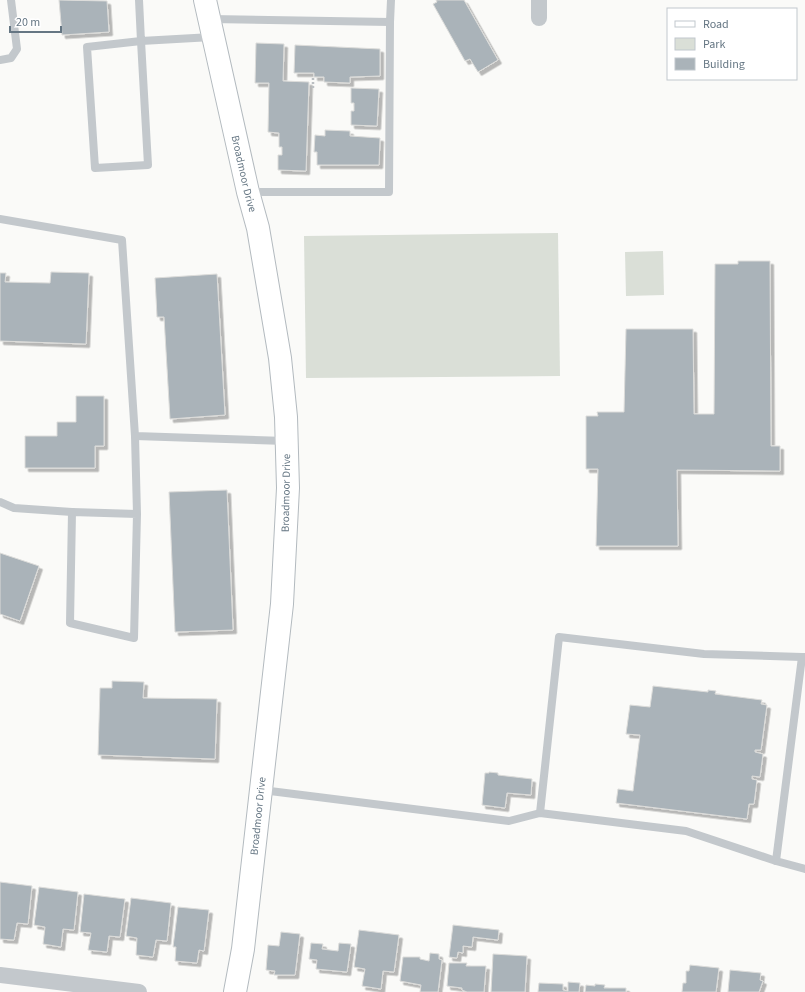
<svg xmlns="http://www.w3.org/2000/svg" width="805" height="992" viewBox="0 0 805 992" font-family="'Source Sans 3',sans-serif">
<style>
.green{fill:#dadfd7}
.building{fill:#aab3b9;stroke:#dcdcda;filter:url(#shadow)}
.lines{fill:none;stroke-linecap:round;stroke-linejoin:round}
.secondary-casing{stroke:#b3babf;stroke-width:24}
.path{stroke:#bbbfc2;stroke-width:2.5;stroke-dasharray:2 2;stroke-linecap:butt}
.lane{stroke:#c3c8cc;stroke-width:8}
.street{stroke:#c3c8cc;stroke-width:16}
.secondary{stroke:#fff;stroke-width:22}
.labels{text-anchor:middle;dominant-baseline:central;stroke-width:4;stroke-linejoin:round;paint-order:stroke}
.street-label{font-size:11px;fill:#657683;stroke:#fff}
</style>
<defs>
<filter id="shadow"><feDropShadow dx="3.5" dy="3.5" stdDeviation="0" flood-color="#0004"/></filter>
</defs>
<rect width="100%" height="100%" fill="#fafaf8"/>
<!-- green -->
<g class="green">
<path d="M 558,233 L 560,376 L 306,378 L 304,236 Z"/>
<path d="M 663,251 L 664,295 L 626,296 L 625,252 Z"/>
</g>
<!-- building -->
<g class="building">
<path d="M 59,0 L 107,1 L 109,32 L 62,35 Z"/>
<path d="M 436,0 L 464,0 L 498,60 L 478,72 L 470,59 L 465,61 L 433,4 L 437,2 Z"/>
<path d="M 256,43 L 284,44 L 283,81 L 309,82 L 306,171 L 278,170 L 278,155 L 282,155 L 282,147 L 279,147 L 279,133 L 268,132 L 269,83 L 255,83 Z"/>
<path d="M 295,45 L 380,49 L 380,76 L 350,77 L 350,83 L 324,82 L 324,77 L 314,77 L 314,73 L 294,73 Z"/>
<path d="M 351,88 L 379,89 L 377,126 L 351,125 L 351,111 L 354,111 L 354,103 L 351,103 Z"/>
<path d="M 325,130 L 350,131 L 350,136 L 380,138 L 379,165 L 317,165 L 317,152 L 314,152 L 315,135 L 325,136 Z"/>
<path d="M 738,261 L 770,261 L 771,446 L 780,446 L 780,471 L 677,470 L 678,546 L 596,546 L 598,469 L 586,469 L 586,416 L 598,416 L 597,412 L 624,412 L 626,329 L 693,329 L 694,414 L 714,414 L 715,264 L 738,264 Z"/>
<path d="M 51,272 L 89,273 L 86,344 L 0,341 L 0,273 L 6,273 L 5,282 L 50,283 Z"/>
<path d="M 217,274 L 225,415 L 170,419 L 164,317 L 157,317 L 155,278 Z"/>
<path d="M 76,396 L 104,396 L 104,446 L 95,446 L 95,468 L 25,468 L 25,436 L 57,436 L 57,422 L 76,422 Z"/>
<path d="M 227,490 L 233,630 L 175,632 L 169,492 Z"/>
<path d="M 0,553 L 39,566 L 20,621 L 0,614 Z"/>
<path d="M 112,681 L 144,682 L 143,698 L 217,699 L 215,759 L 98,755 L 100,688 L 112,688 Z"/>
<path d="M 653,686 L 708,692 L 708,690 L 716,691 L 715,694 L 762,700 L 761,704 L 767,705 L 761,750 L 755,750 L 755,752 L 763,754 L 760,777 L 752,776 L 752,779 L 757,780 L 754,804 L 749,804 L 747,819 L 616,803 L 618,789 L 633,791 L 640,735 L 626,734 L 630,705 L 650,707 Z"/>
<path d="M 489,772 L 498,773 L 498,775 L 532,779 L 531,795 L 507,793 L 505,808 L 482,805 L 485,773 L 489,773 Z"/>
<path d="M 0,882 L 32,886 L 28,924 L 17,923 L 14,940 L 0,939 Z"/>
<path d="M 39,887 L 78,892 L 74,930 L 63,929 L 61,947 L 43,944 L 45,927 L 34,925 Z"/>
<path d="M 84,894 L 125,899 L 120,937 L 109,936 L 107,952 L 88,950 L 91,933 L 80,932 Z"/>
<path d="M 131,898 L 171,903 L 167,941 L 156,940 L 153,957 L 136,955 L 137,938 L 126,936 Z"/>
<path d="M 178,907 L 209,910 L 204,951 L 199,950 L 197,963 L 175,961 L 176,947 L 173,947 Z"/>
<path d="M 453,925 L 499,930 L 498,940 L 473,937 L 472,947 L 463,946 L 463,953 L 458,952 L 457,958 L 449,957 Z"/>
<path d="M 359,930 L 399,935 L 394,972 L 383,971 L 381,989 L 362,986 L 365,969 L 354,967 Z"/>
<path d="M 281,932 L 300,934 L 295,975 L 274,975 L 275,971 L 266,970 L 268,945 L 279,946 Z"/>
<path d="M 311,943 L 323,944 L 322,949 L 338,951 L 339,943 L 351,944 L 347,972 L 316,969 L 317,960 L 309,959 Z"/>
<path d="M 430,953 L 439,954 L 439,959 L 442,960 L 438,992 L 420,992 L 421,985 L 400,981 L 403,957 L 420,957 L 420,959 L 429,961 Z"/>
<path d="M 493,954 L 527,956 L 525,992 L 491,992 Z"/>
<path d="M 449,963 L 467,963 L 466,966 L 486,966 L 484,992 L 467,992 L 462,990 L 462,988 L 447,986 Z"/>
<path d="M 690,965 L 719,968 L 716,992 L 682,992 L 683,983 L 686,983 L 686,971 L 689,971 Z"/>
<path d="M 730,970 L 761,973 L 760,980 L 763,981 L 759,992 L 728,992 Z"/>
<path d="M 568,982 L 580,983 L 579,992 L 538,992 L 539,983 L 563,984 L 563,990 L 568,991 Z"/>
<path d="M 595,984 L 605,985 L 604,988 L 626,988 L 626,992 L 585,992 L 586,985 L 595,986 Z"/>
</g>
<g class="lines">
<!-- secondary casing -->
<g class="secondary-casing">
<g id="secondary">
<path id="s1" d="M 205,0 L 248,192 L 258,228 L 280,358 L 286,417 L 288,488 L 282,604 L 243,949 L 235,992"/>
</g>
</g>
<!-- path -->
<path class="path" d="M 313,88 L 313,78"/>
<!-- lane -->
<g class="lane">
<path d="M 139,0 L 141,41 L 212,37"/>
<path d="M 211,19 L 390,22 L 391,0"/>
<path d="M 141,41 L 148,165 L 95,168 L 87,47 Z"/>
<path d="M 0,60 L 11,58 L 17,49 L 11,0"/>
<path d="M 249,192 L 389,192 L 390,22"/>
<path d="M 0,219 L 122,240 L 135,436 L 286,441"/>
<path d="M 135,436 L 137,514 L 134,638 L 70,623 L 72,512 L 137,514"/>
<path d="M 0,502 L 14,508 L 72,512"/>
<path d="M 805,657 L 802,657 L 776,861 L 805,869"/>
<path d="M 262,790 L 509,821 L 540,813 L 686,831 L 776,861"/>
<path d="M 540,813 L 559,637 L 704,654 L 802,657"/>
</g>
<!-- street -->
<g class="street">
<path d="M 539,18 L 539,0"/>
<path d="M 0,975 L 139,992"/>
</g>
<!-- secondary -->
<use href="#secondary" class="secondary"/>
</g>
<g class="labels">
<!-- street labels -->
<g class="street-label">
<text stroke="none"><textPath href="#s1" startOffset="178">Broadmoor Drive</textPath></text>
<text transform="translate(286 493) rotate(-89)">Broadmoor Drive</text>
<text transform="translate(258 816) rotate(-84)">Broadmoor Drive</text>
</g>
</g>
<!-- legend -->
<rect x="667" y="8" width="130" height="72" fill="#ffffff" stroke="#c1c8cd"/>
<rect x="675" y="21" width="20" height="6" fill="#ffffff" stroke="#c1c8cd"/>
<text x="703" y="28" font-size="12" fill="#657683">Road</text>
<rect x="675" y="38" width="20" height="12" fill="#dadfd7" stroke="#c1c8cd"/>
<text x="703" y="48" font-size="12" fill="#657683">Park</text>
<rect x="675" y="58" width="20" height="12" fill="#aab3b9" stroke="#c1c8cd"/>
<text x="703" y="68" font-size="12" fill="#657683">Building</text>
<!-- scale -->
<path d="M10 26v6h51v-6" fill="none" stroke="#657683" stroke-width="2"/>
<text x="16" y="26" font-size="12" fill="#657683" stroke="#ffffff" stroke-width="3" paint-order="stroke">20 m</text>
</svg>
